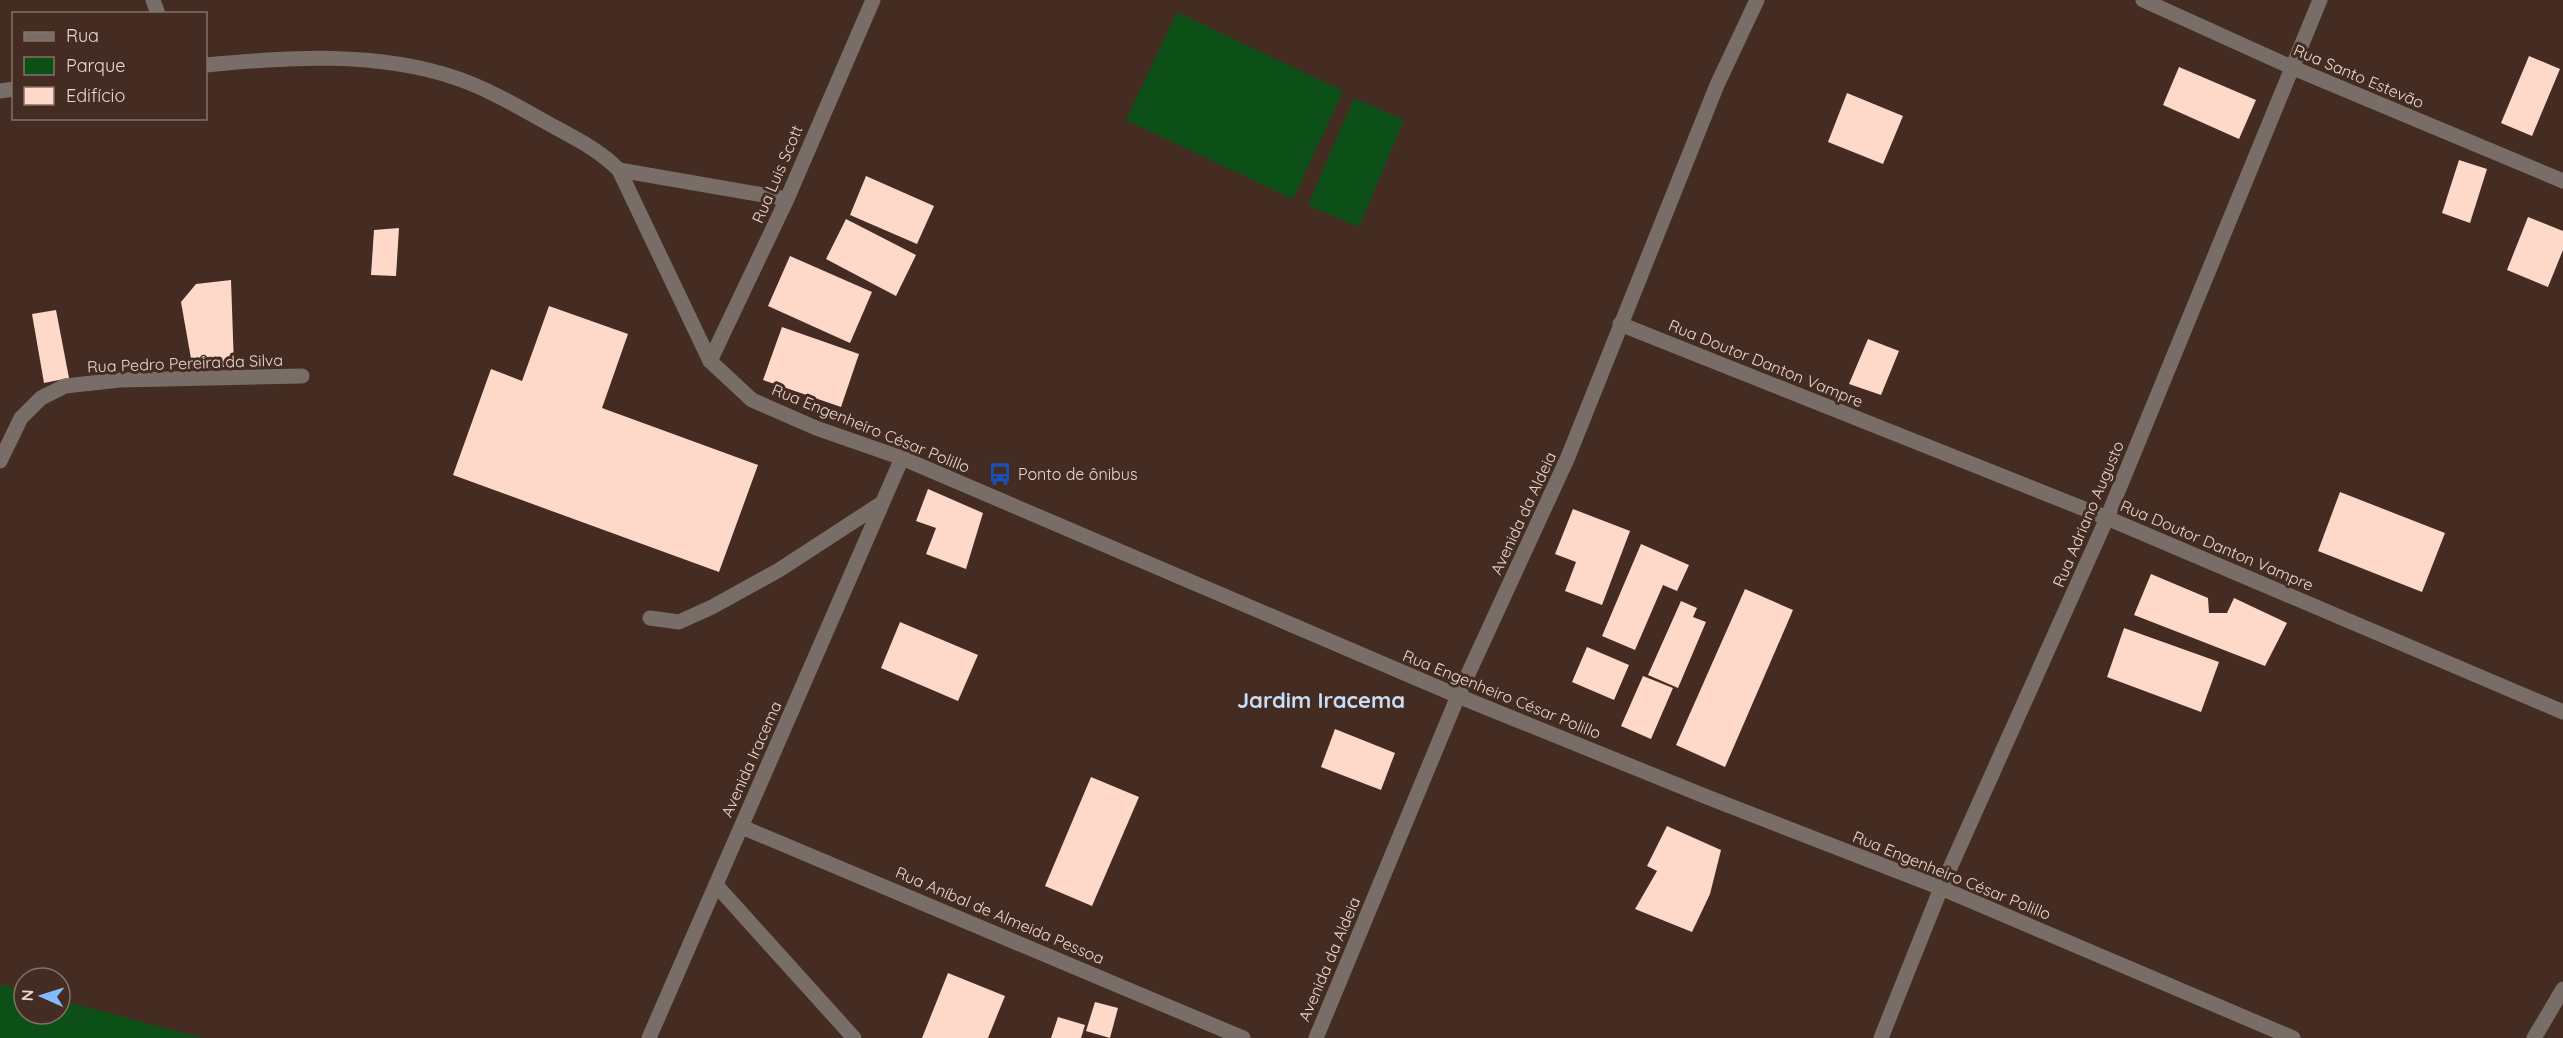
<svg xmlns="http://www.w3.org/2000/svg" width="2563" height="1038" viewBox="0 0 2563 1038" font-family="Quicksand,sans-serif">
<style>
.green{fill:#0d5017}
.building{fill:#fed8c9}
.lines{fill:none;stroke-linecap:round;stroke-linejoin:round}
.minor{stroke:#796e67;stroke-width:15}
.labels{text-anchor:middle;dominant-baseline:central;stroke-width:6;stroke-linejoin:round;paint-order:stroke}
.street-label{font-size:16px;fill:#e8d8d2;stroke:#442c22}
.poi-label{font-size:16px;fill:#e8d8d2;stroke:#442c22;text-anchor:start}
.district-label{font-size:22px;font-weight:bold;fill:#c8ddf5;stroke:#442c22}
</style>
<rect width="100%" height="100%" fill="#442c22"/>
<!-- green -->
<g class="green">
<path d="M 1177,12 L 1343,91 L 1293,199 L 1126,120 Z"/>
<path d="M 1354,98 L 1404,120 L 1359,227 L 1308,205 Z"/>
<path d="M 0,984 L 24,991 L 24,1014 L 60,1014 L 60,1000 L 202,1038 L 0,1038 Z"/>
</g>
<!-- building -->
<g class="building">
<path d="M 2529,56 L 2560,69 L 2532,136 L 2501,123 Z"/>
<path d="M 2179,67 L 2256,100 L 2239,139 L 2163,105 Z"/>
<path d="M 1847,93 L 1903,116 L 1883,164 L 1828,142 Z"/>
<path d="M 2459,160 L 2487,169 L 2470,223 L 2442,213 Z"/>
<path d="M 866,176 L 934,206 L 917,244 L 850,215 Z"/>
<path d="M 2528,217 L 2563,231 L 2563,250 L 2548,287 L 2507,270 Z"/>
<path d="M 846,219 L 916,255 L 896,296 L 826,259 Z"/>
<path d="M 399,228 L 396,276 L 371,275 L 374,230 Z"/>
<path d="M 790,256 L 872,292 L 850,343 L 768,306 Z"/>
<path d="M 231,280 L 234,366 L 193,370 L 181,302 L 196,284 Z"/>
<path d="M 549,306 L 628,334 L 602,408 L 758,465 L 719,572 L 453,475 L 491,369 L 522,381 Z"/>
<path d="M 56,310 L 69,378 L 44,383 L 32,314 Z"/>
<path d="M 782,327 L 859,354 L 841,407 L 763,380 Z"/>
<path d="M 1868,339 L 1899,351 L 1881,395 L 1849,384 Z"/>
<path d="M 928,489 L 983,513 L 966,569 L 926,554 L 936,528 L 916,521 Z"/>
<path d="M 2340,492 L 2445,533 L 2422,592 L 2318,551 Z"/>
<path d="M 1573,509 L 1630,531 L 1602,605 L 1565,591 L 1576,562 L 1555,554 Z"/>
<path d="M 1641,544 L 1689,565 L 1677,591 L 1663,585 L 1635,650 L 1602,636 Z"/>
<path d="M 2151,574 L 2208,598 L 2209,613 L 2227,613 L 2234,598 L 2287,623 L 2265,666 L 2134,615 Z"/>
<path d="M 1745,589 L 1793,610 L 1725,767 L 1676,745 Z"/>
<path d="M 1681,601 L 1697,608 L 1693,617 L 1706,622 L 1678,688 L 1648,675 Z"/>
<path d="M 900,622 L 978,655 L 958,701 L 881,668 Z"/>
<path d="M 2124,628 L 2219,662 L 2201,712 L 2107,677 Z"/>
<path d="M 1587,647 L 1629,665 L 1614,700 L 1572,682 Z"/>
<path d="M 1643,676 L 1673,688 L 1651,739 L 1621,726 Z"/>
<path d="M 1335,729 L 1395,753 L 1381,790 L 1321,767 Z"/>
<path d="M 1091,777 L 1139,797 L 1092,906 L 1045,886 Z"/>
<path d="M 1667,826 L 1721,850 L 1710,894 L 1692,932 L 1635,909 L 1657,871 L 1647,866 Z"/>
<path d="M 948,973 L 1005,996 L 988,1038 L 922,1038 Z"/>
<path d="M 1095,1002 L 1118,1008 L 1110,1038 L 1086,1031 Z"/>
<path d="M 1058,1017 L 1085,1025 L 1081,1038 L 1051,1038 Z"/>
</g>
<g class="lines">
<!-- minor -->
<g class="minor">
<path d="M 153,0 L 158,14"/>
<path d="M 2143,0 L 2291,67 L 2563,181"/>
<path d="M 206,65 C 287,57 377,51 456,78 C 486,88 515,105 542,120 C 570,136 596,147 619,170 L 710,361 L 752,400 L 816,428 L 902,458 L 1458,696 L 1707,797 L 1941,888 L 2293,1038"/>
<path d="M 0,91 L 14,89"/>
<path d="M 619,170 L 787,199"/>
<path d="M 1620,324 L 2107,518 L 2563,712"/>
<path d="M 710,361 L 787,199 L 873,0"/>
<path d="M 0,461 L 21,418 L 41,398 L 65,386 L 120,380 L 302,376"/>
<path d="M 650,618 L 679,622 L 712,607 L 779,570 L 882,503"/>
<path d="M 742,827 L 1243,1038"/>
<path d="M 716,885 L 854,1038"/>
<path d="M 649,1038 L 902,458"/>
<path d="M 1316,1038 L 1458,696 L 1568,457 L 1717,85 L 1757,0"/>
<path d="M 1881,1038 L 1941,888 L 2107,518 L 2320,0"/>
<path d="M 2534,1038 L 2563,989"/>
</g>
</g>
<!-- icons -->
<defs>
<g id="bus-bare" transform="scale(1.8)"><path d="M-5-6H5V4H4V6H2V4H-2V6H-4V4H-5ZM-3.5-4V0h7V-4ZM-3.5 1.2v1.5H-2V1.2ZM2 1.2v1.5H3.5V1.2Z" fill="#1a4fb4" stroke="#442c22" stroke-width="2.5" paint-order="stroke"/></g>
</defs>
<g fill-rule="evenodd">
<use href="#bus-bare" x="1000" y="474"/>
</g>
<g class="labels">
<!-- street labels -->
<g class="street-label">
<text transform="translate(2359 76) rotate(23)">Rua Santo Estevão</text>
<text transform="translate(777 174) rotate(-67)">Rua Luis Scott</text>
<text transform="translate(185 363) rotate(-2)">Rua Pedro Pereira da Silva</text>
<text transform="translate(1766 363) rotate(22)">Rua Doutor Danton Vampre</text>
<text transform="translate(871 428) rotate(22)">Rua Engenheiro César Polillo</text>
<text transform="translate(1523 513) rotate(-65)">Avenida da Aldeia</text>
<text transform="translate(2088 514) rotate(-67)">Rua Adriano Augusto</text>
<text transform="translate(2217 545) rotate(23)">Rua Doutor Danton Vampre</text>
<text transform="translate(1502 694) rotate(22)">Rua Engenheiro César Polillo</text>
<text transform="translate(751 759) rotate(-66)">Avenida Iracema</text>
<text transform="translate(1952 875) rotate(22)">Rua Engenheiro César Polillo</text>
<text transform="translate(1000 915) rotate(23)">Rua Aníbal de Almeida Pessoa</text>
<text transform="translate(1329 959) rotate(-67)">Avenida da Aldeia</text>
</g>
<!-- poi labels -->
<g class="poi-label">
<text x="1018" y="474">Ponto de ônibus</text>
</g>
<!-- district labels -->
<g class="district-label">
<text x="1321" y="700">Jardim Iracema</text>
</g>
</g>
<!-- legend -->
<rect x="12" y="12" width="195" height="108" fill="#442c22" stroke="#867168" stroke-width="1.5"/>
<rect x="24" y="32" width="30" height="9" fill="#796e67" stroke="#867168" stroke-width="1.5"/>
<text x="66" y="42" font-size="18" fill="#e8d8d2">Rua</text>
<rect x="24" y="57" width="30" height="18" fill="#0d5017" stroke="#867168" stroke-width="1.5"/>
<text x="66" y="72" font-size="18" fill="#e8d8d2">Parque</text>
<rect x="24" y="87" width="30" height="18" fill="#fed8c9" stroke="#867168" stroke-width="1.5"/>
<text x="66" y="102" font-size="18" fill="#e8d8d2">Edifício</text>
<!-- north arrow -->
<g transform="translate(42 996) rotate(273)"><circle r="28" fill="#442c22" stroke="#867168" stroke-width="1.5"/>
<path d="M0-4.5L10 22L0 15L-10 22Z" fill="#84bcfb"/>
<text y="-9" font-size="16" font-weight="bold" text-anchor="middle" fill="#e8d8d2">N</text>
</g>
</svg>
